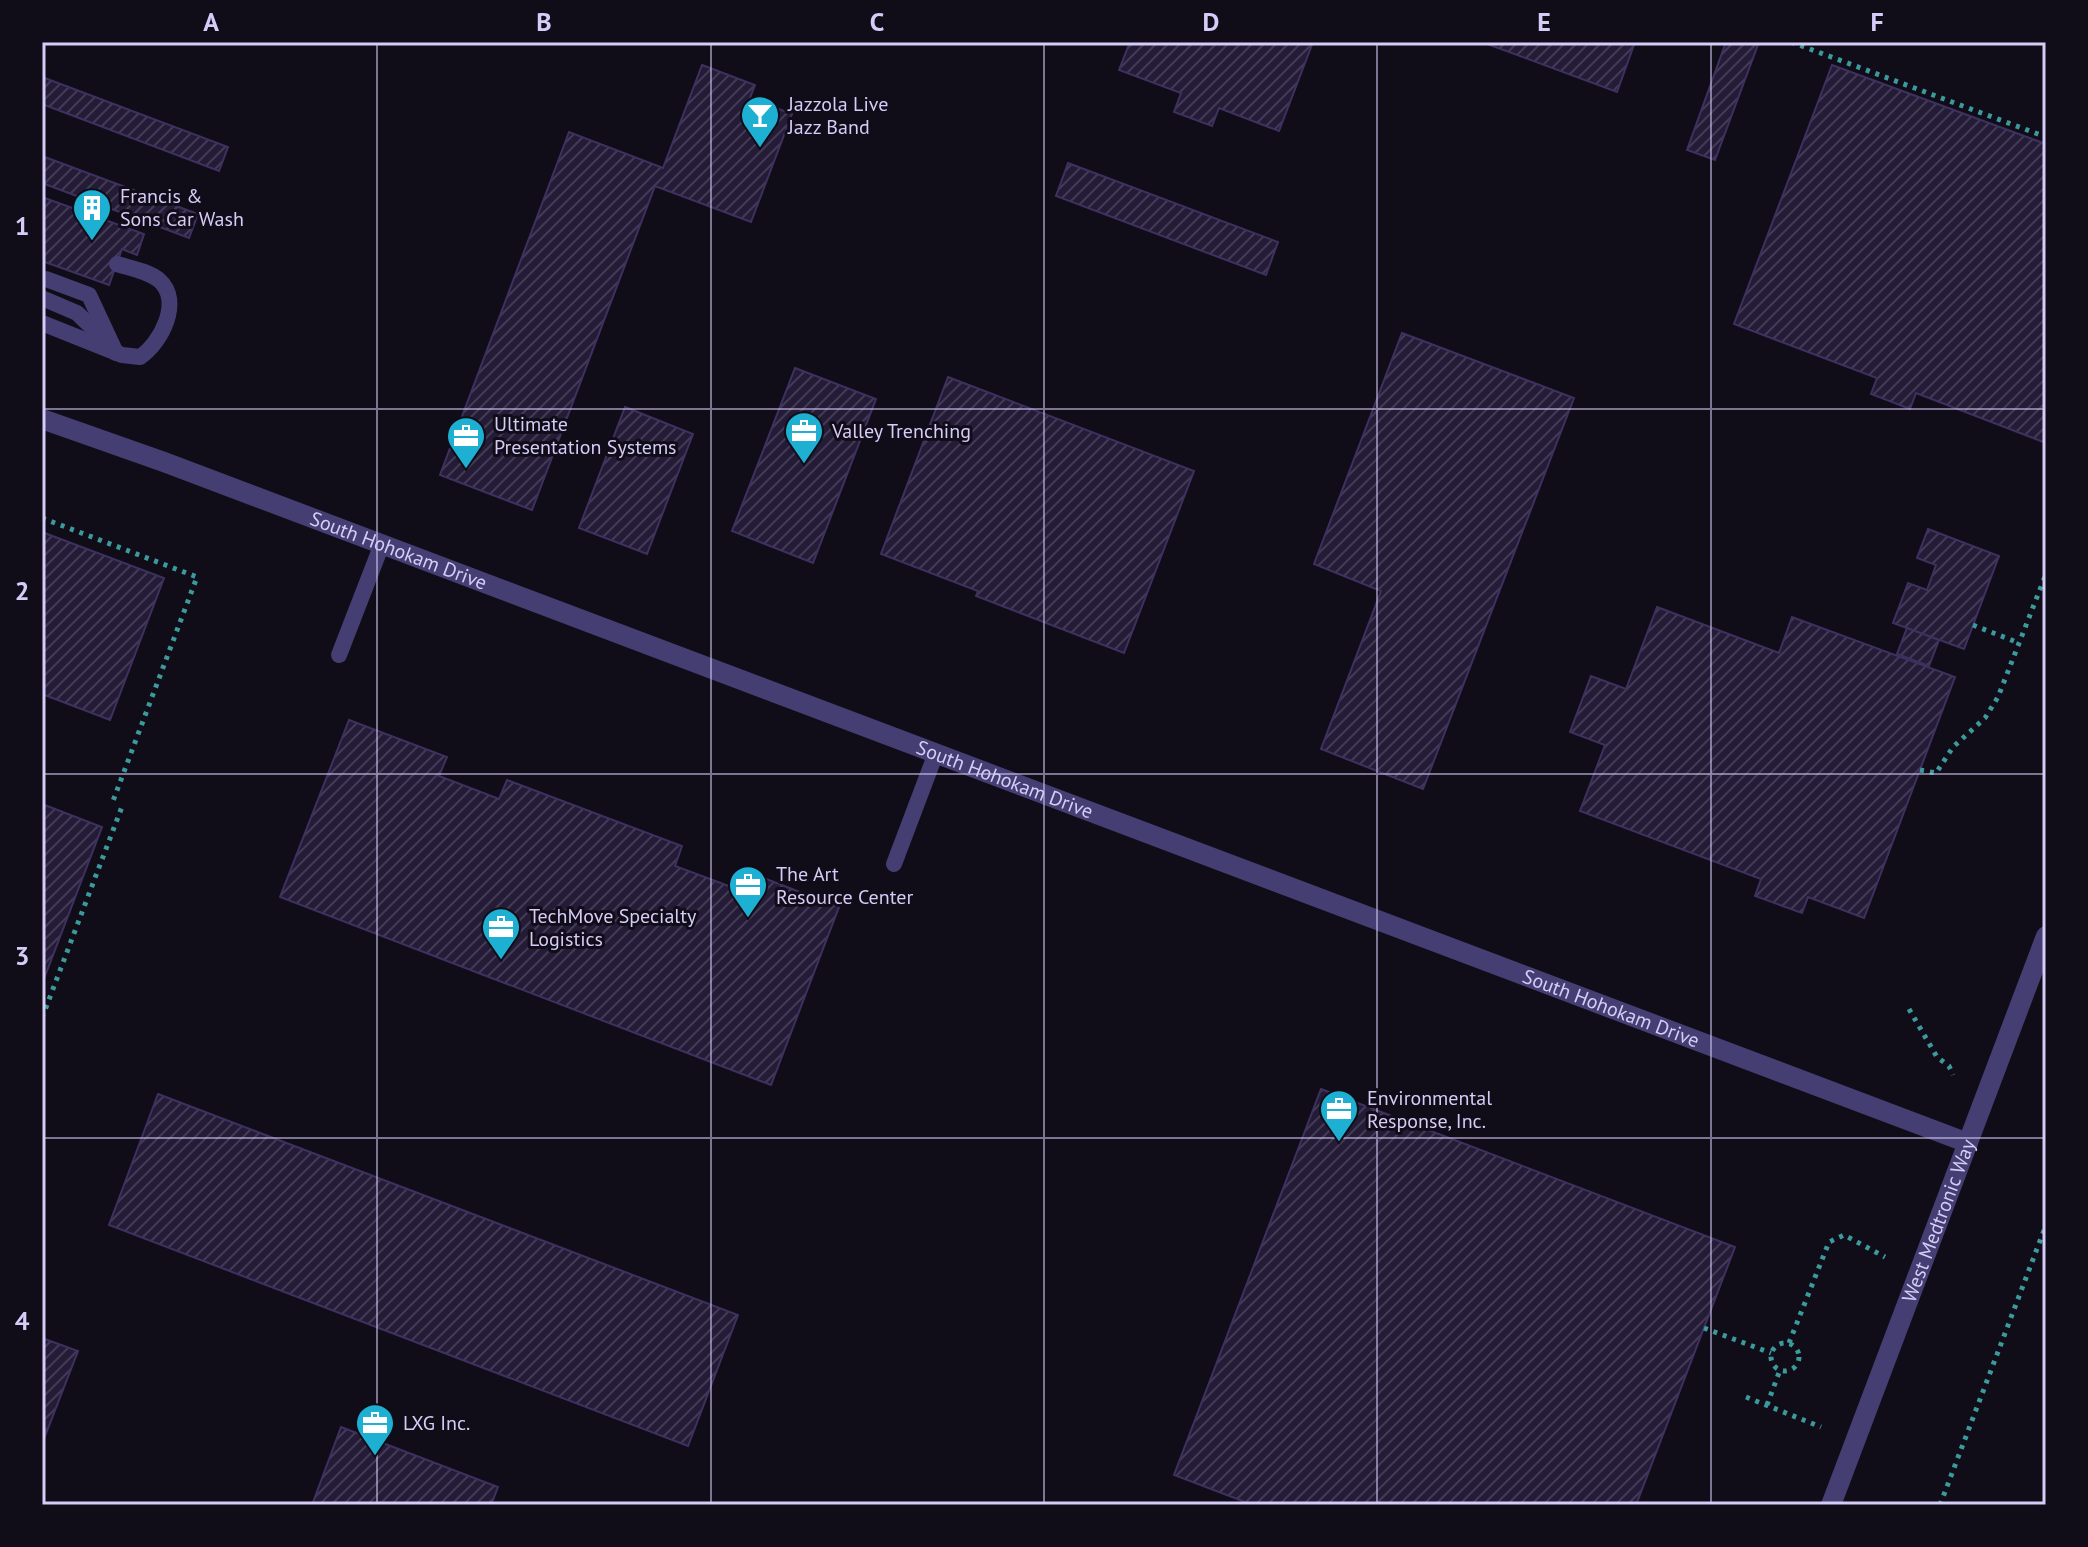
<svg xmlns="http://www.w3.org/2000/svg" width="2088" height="1547" viewBox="0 0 2088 1547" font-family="'PT Sans',sans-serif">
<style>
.building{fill:url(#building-hatch);stroke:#3e3160;stroke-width:2}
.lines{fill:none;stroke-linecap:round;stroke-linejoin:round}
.path{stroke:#3c999c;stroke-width:5;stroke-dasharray:4 6;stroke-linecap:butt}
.service{stroke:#443e72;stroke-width:16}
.minor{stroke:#443e72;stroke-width:20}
.grid{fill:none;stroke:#d5ccf8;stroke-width:2;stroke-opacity:0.55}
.labels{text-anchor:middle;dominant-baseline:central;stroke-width:6;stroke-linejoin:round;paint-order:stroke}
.poi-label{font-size:20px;fill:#d5ccf8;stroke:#100d19;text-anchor:start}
.street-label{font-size:20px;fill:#d5ccf8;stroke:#100d19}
.neatline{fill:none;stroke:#d5ccf8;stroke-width:3}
.grid-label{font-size:26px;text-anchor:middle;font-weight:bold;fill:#d5ccf8}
</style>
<defs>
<pattern id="building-hatch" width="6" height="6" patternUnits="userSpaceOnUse" patternTransform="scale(2)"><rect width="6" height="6" fill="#241b37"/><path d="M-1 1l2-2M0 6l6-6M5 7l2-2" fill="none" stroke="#433b55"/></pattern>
</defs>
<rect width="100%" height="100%" fill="#100d19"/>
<!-- building -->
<g class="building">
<path d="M 1130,42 L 1313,42 L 1279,131 L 1219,108 L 1212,126 L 1174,112 L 1181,93 L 1119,70 Z"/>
<path d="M 1482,42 L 1635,42 L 1617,92 Z"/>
<path d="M 1726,42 L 1759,42 L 1715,160 L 1687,150 Z"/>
<path d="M 702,65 L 755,85 L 750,98 L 792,114 L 751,222 L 655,186 L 532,510 L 440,475 L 569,132 L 663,168 Z"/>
<path d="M 1832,65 L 2046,144 L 2046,443 L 1916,393 L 1910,409 L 1871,394 L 1877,378 L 1734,324 Z"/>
<path d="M 42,77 L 228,147 L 219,171 L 42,104 Z"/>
<path d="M 42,156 L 198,214 L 189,238 L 42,183 Z"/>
<path d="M 1068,163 L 1278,242 L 1266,275 L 1056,196 Z"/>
<path d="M 42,197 L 144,234 L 137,255 L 122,249 L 109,285 L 42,261 Z"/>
<path d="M 1402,333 L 1574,398 L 1423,789 L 1321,749 L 1381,591 L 1314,564 Z"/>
<path d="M 795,368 L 876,399 L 813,563 L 732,531 Z"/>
<path d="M 948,377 L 1194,471 L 1124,653 L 976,596 L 978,591 L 881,554 Z"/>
<path d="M 625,407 L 693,434 L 647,554 L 579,528 Z"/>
<path d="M 1928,529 L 1999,556 L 1964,649 L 1893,623 L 1908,583 L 1927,590 L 1936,565 L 1917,558 Z"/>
<path d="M 42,532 L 164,578 L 110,720 L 42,694 Z"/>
<path d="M 1657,607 L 1779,653 L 1792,617 L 1955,677 L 1864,918 L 1808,897 L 1802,913 L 1755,896 L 1761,879 L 1580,811 L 1605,745 L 1570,732 L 1591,676 L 1626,689 Z"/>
<path d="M 1907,628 L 1939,640 L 1929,666 L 1897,654 Z"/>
<path d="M 349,720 L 447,757 L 439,776 L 499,799 L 507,780 L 682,846 L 675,866 L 734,888 L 740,869 L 839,907 L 771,1085 L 280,897 Z"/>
<path d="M 42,804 L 102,827 L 42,984 Z"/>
<path d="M 1321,1089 L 1735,1247 L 1636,1505 L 1253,1505 L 1174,1475 Z"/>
<path d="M 158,1094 L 738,1315 L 688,1446 L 109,1225 Z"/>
<path d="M 42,1338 L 78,1351 L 42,1444 Z"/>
<path d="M 341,1427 L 498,1487 L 491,1505 L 312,1505 Z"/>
</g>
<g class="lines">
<!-- path -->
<g class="path">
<path d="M 1791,42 L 2046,137"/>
<path d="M 42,518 L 197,577 L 113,801"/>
<path d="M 1973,625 L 2019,643"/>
<path d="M 1920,770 L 1936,773 L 1953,747 L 1985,718 L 1998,697 L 2046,574"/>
<path d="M 1909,1009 L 1937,1057 L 1949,1066 L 1953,1075"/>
<path d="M 42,1018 L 123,804"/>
<path d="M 1704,1328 L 1771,1353"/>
<path d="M 1789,1343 L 1829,1242 L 1844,1235 L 1885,1257"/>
<circle cx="1785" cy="1357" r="14"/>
<path d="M 1746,1397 L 1821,1427"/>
<path d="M 1767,1405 L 1780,1370"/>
<path d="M 1940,1505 L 2046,1225"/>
</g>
<!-- service -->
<g class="service">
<path d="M 46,279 L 89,295 L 116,353"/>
<path d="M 42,298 L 77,313 L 105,340"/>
<path d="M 42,323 L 122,355 L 140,357 C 161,343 183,301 159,280 C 148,271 130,268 117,264"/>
<path d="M 339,655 L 382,544"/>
<path d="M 894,864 L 936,753"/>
</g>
<!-- minor -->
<g class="minor">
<path id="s1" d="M 42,419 L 164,462 L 1968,1143"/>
<path id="s2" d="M 1831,1505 L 2046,936"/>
</g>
</g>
<!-- grid -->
<path class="grid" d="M 377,42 L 377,1505M 711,42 L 711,1505M 1044,42 L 1044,1505M 1377,42 L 1377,1505M 1711,42 L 1711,1505M 42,409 L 2046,409M 42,774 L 2046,774M 42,1138 L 2046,1138"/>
<!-- icons -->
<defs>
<g id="bar-pin" transform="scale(2)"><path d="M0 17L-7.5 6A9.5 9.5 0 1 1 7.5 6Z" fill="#1eb0d2" stroke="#100d19"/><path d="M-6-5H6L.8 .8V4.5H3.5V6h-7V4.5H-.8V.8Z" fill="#fff"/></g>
<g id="building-pin" transform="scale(2)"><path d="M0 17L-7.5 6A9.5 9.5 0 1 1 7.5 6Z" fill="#1eb0d2" stroke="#100d19"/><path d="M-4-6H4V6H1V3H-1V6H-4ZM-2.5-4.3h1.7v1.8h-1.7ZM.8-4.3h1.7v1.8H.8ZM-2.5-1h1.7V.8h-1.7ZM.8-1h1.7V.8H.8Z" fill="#fff"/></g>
<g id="office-pin" transform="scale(2)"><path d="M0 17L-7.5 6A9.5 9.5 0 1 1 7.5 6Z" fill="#1eb0d2" stroke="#100d19"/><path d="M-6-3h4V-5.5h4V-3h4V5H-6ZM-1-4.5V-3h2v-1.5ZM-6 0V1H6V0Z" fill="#fff"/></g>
</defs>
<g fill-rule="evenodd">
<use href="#bar-pin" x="760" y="115"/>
<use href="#building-pin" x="92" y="208"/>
<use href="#office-pin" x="804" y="431"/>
<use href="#office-pin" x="466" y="436"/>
<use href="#office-pin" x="748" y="885"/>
<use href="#office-pin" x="501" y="927"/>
<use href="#office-pin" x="1339" y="1109"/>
<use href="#office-pin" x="375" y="1423"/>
</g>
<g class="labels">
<!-- poi labels -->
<g class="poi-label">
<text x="788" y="104">Jazzola Live<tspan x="788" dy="23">Jazz Band</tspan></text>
<text x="120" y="196">Francis &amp;<tspan x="120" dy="23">Sons Car Wash</tspan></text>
<text x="494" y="424">Ultimate<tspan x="494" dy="23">Presentation Systems</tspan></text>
<text x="832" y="431">Valley Trenching</text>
<text x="776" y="874">The Art<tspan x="776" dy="23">Resource Center</tspan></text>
<text x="529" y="916">TechMove Specialty<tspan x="529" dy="23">Logistics</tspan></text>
<text x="1367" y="1098">Environmental<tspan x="1367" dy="23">Response, Inc.</tspan></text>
<text x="403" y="1423">LXG Inc.</text>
</g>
<!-- street labels -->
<g class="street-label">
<text stroke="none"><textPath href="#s1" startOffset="380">South Hohokam Drive</textPath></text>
<text stroke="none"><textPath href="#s1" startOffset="1028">South Hohokam Drive</textPath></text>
<text stroke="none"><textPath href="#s1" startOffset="1676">South Hohokam Drive</textPath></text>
<text stroke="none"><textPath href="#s2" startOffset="304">West Medtronic Way</textPath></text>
</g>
</g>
<!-- border -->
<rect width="2088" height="1547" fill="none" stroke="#100d19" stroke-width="88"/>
<rect x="44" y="44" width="2000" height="1459" class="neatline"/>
<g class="grid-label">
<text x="211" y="31">A</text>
<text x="544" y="31">B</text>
<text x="877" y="31">C</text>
<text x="1211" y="31">D</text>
<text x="1544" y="31">E</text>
<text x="1877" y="31">F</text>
<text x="22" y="235">1</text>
<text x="22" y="600">2</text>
<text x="22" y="965">3</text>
<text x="22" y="1330">4</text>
</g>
</svg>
